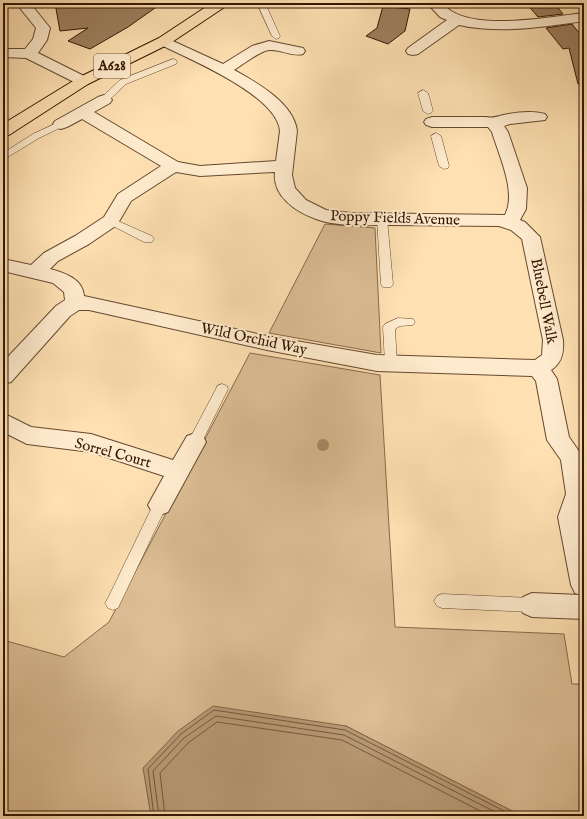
<svg xmlns="http://www.w3.org/2000/svg" width="587" height="819" viewBox="0 0 587 819" font-family="'IM FELL English',serif">
<style>
.green{fill:#dcbd94;stroke:#88694b}
.water{fill:#b99b76;stroke:#846548}
.lines{fill:none;stroke-linecap:round;stroke-linejoin:round}
.shore{stroke:#76583c;stroke-width:1}
.building{fill:#9d7f5e;stroke:#341502}
.lane-casing{stroke:#66482e;stroke-width:1}
.street-casing{stroke:#66482e;stroke-width:2}
.highway-casing{stroke:#341502;stroke-width:2}
.lane{fill:#feebcd;fill-rule:evenodd}
.street{fill:#feebcd;fill-rule:evenodd}
.highway{fill:#fee0b2;fill-rule:evenodd}
.tree{fill:#aa8c69}
.labels{text-anchor:middle;dominant-baseline:central;stroke-width:4;stroke-linejoin:round;paint-order:stroke}
.shield{fill:#feebcd;stroke:#71553f;stroke-width:1}
.shield-label{font-size:14px;font-weight:bold;fill:#341502}
.street-label{font-size:15px;fill:#341502;stroke:#feebcd}
</style>
<rect width="100%" height="100%" fill="#fee0b2"/>
<filter id="stains"><feTurbulence type="fractalNoise" baseFrequency=".005" numOctaves="4"/><feColorMatrix values="0 0 0 0 .2 0 0 0 0 .09 0 0 0 0 .02 0 0 0 .5 -.17"/></filter>
<radialGradient id="worn" r=".72"><stop offset=".6" stop-color="#630" stop-opacity="0"/><stop offset="1" stop-color="#630" stop-opacity=".3"/></radialGradient>
<!-- green -->
<g class="green">
<path d="M 325,224 L 375,228 L 381,353 L 269,333 Z"/>
<path d="M 250,353 L 380,375 L 395,627 L 564,634 L 572,684 L 584,684 L 584,816 L 522,816 L 346,726 L 144,768 L 151,816 L 3,816 L 3,640 L 64,657 L 109,622 Z"/>
</g>
<!-- water -->
<path class="water" d="M 213,706 L 346,726 L 522,816 L 151,816 L 143,768 L 178,731 Z"/>
<g class="lines">
<!-- shore -->
<g class="shore">
<path d="M 154,816 L 148,769 L 181,734 L 214,710 L 345,730 L 514,816"/>
<path d="M 159,816 L 153,771 L 184,738 L 216,716 L 344,735 L 503,816"/>
<path d="M 165,816 L 160,773 L 188,743 L 217,722 L 342,740 L 490,816"/>
</g>
</g>
<!-- building -->
<g class="building">
<path d="M 55,3 L 162,3 L 128,27 L 90,49 L 68,41 L 88,28 L 60,31 Z"/>
<path d="M 526,3 L 554,3 L 563,14 L 538,17 Z"/>
<path d="M 383,6 L 410,9 L 405,31 L 388,44 L 366,36 L 377,28 Z"/>
<path d="M 572,24 L 584,39 L 584,83 L 578,84 L 569,48 L 563,49 L 546,28 Z"/>
</g>
<g class="lines">
<!-- lane casing -->
<g class="lane-casing">
<g id="lane">
<path d="M 257,3 L 265,3 L 280,36 L 279,38 L 276,39 L 272,36 Z"/>
<path d="M 173,59 L 176,60 L 177,62 L 176,64 L 126,84 L 107,102 L 101,102 L 99,100 L 120,80 Z"/>
<path d="M 423,90 L 428,93 L 433,111 L 431,113 L 428,114 L 423,111 L 418,93 Z"/>
<path d="M 61,121 L 66,124 L 64,126 L 39,138 L 3,160 L 3,153 L 33,134 Z"/>
<path d="M 436,133 L 441,136 L 449,166 L 448,168 L 444,169 L 439,166 L 431,136 Z"/>
<path d="M 382,216 L 387,219 L 393,284 L 391,287 L 383,287 L 381,284 L 377,219 Z"/>
<path d="M 111,218 L 152,236 L 154,239 L 152,242 L 144,242 L 107,223 L 106,221 L 107,219 Z"/>
<path d="M 398,318 L 413,319 L 415,322 L 413,325 L 400,326 L 395,329 L 397,363 L 395,366 L 391,368 L 387,366 L 385,363 L 383,327 L 385,324 Z"/>
<path d="M 222,384 L 227,386 L 228,389 L 202,442 L 200,446 L 195,447 L 190,446 L 188,442 L 216,389 L 217,386 Z"/>
<path d="M 160,499 L 165,501 L 167,505 L 118,608 L 113,610 L 108,608 L 105,603 L 108,598 L 155,501 Z"/>
<path d="M 442,594 L 532,598 L 537,600 L 540,605 L 537,610 L 532,612 L 442,608 L 437,606 L 434,601 L 437,596 Z"/>
</g>
</g>
<!-- street casing -->
<g class="street-casing">
<g id="street">
<path d="M 16,3 L 30,3 L 50,28 L 47,40 L 38,53 L 88,78 L 91,81 L 88,84 L 83,86 L 78,84 L 26,58 L 3,57 L 3,49 L 25,49 L 33,39 L 36,28 Z"/>
<path d="M 427,3 L 442,3 C 445,6 448,9 451,11 C 482,30 549,17 584,13 L 584,21 C 543,27 500,34 459,25 L 418,54 L 413,55 L 408,54 L 406,51 L 408,48 L 447,20 L 440,17 Z"/>
<path d="M 164,37 L 223,64 L 252,46 L 269,41 L 303,48 L 305,51 L 303,54 C 292,57 281,49 269,50 C 260,51 243,64 234,70 C 256,82 294,103 297,131 L 292,175 L 295,188 L 306,200 L 326,210 L 351,213 L 505,215 C 517,192 499,156 492,132 L 488,127 L 432,127 L 426,125 L 424,122 L 426,119 L 432,117 L 486,117 C 495,119 500,115 508,114 C 520,112 534,111 545,114 L 547,117 L 545,120 L 510,124 L 504,126 L 508,132 L 527,188 L 526,209 L 520,220 L 525,222 L 540,237 L 563,340 C 564,352 562,363 551,370 L 557,379 L 569,437 L 583,457 L 584,511 L 582,517 L 584,526 L 584,619 L 532,617 L 523,613 L 519,605 L 523,597 L 532,593 L 581,595 L 575,593 L 571,585 L 558,517 L 566,494 L 561,460 L 547,440 L 536,381 L 532,376 L 377,371 L 267,350 L 89,310 L 79,310 L 70,316 L 11,382 L 3,384 L 3,362 L 56,306 L 65,300 L 64,292 L 53,283 L 3,271 L 3,259 L 31,265 L 44,253 L 75,236 L 104,217 L 118,194 L 161,166 L 82,119 L 67,127 L 61,129 L 55,127 L 53,124 L 55,121 L 98,97 L 104,95 L 110,97 L 112,100 L 110,103 L 94,112 L 178,162 L 200,166 L 276,161 L 280,131 C 277,95 189,59 159,44 L 157,41 L 159,38 ZM 176,172 L 200,176 L 275,172 C 272,196 296,212 316,219 C 337,227 366,225 389,225 C 426,225 462,226 499,226 L 511,230 L 522,239 L 543,340 L 542,355 L 535,360 L 377,355 L 267,336 L 84,296 C 83,279 65,273 50,269 L 58,261 L 89,244 L 117,225 L 131,201 Z"/>
<path d="M 3,413 L 31,427 L 91,434 L 173,460 L 187,436 L 195,433 L 203,436 L 206,442 L 168,512 L 160,515 L 152,512 L 148,505 L 164,476 L 91,452 L 27,444 L 3,432 Z"/>
</g>
</g>
<!-- highway casing -->
<g class="highway-casing">
<path id="highway" d="M 212,3 L 228,3 L 226,6 L 169,44 L 88,84 L 9,135 L 3,136 L 3,124 L 78,78 L 159,38 Z"/>
</g>
<!-- lane -->
<use href="#lane" class="lane"/>
<!-- street -->
<use href="#street" class="street"/>
<!-- highway -->
<use href="#highway" class="highway"/>
</g>
<!-- trees -->
<circle class="tree" cx="323" cy="445" r="6"/>
<g class="labels">
<!-- shield labels -->
<rect class="shield" x="94" y="54" width="36" height="24" rx="3"/>
<g class="shield-label">
<text x="112" y="66">A628</text>
</g>
<!-- street labels -->
<g class="street-label">
<text transform="translate(395 218) rotate(2)">Poppy Fields Avenue</text>
<text transform="translate(544 301) rotate(79)">Bluebell Walk</text>
<text transform="translate(254 339) rotate(12)">Wild Orchid Way</text>
<text transform="translate(113 453) rotate(15)">Sorrel Court</text>
</g>
</g>
<!-- margin -->
<rect width="587" height="819" fill="none" stroke="#fee0b2" stroke-width="16"/>
<rect x="4" y="4" width="579" height="811" fill="none" stroke="#341502" stroke-width="2"/>
<rect x="8" y="8" width="571" height="803" fill="none" stroke="#341502"/>
<rect width="100%" height="100%" filter="url(#stains)"/>
<rect width="100%" height="100%" fill="url(#worn)"/>
</svg>
